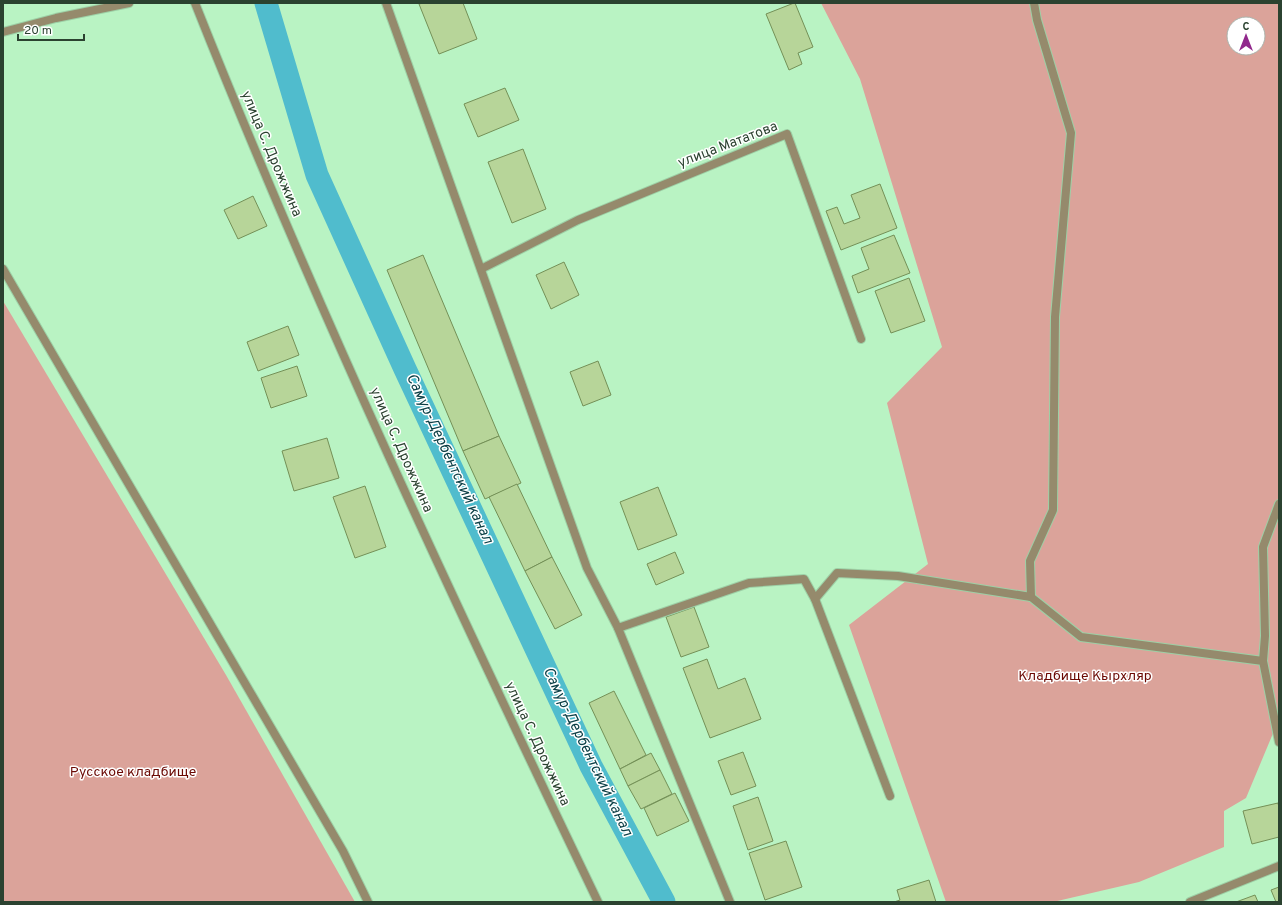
<svg xmlns="http://www.w3.org/2000/svg" width="1282" height="905" viewBox="0 0 1282 905" font-family="Overpass,sans-serif">
<style>
.green{fill:#dba39a;fill-rule:evenodd}
.lines{fill:none;stroke-linecap:round;stroke-linejoin:round}
.canal{stroke:#50bccd;stroke-width:23}
.building{fill:#b7d599;stroke:#749057}
.lane-casing{stroke:#9dd0a6;stroke-width:10}
.street-casing{stroke:#9dd0a6;stroke-width:10}
.lane{stroke:#958a6c;stroke-width:8}
.street{stroke:#958a6c;stroke-width:8}
.labels{text-anchor:middle;dominant-baseline:central;stroke-width:3;stroke-linejoin:round;paint-order:stroke}
.street-label{font-size:14px;fill:#2b4230;stroke:#fff}
.park-label{font-size:14px;fill:#6b0904;stroke:#fff}
.water-label{font-size:15px;font-style:italic;fill:#0d4047;stroke:#fff}
</style>
<rect width="100%" height="100%" fill="#b9f3c3"/>
<!-- green -->
<g class="green">
<path d="M 821,3 L 1279,3 L 1279,719 L 1246,798 L 1224,811 L 1224,847 L 1139,882 L 1053,902 L 946,902 L 849,625 L 928,564 L 887,403 L 942,347 L 860,79 ZM 1234,24 L 1258,24 L 1258,48 L 1234,48 Z"/>
<path d="M 3,301 L 226,675 L 355,902 L 3,902 Z"/>
</g>
<g class="lines">
<!-- canal -->
<path class="canal" d="M 266,3 L 317,175 L 405,369 L 591,766 L 664,902"/>
</g>
<!-- building -->
<g class="building">
<path d="M 423,3 L 463,3 L 477,39 L 439,54 L 419,4 Z"/>
<path d="M 794,3 L 795,3 L 813,47 L 798,53 L 802,64 L 789,70 L 766,14 Z"/>
<path d="M 505,88 L 519,120 L 478,137 L 464,104 Z"/>
<path d="M 523,149 L 546,209 L 512,223 L 488,162 Z"/>
<path d="M 880,184 L 897,228 L 841,250 L 826,211 L 837,207 L 844,224 L 860,218 L 851,195 Z"/>
<path d="M 253,196 L 267,226 L 238,239 L 224,210 Z"/>
<path d="M 894,235 L 910,273 L 858,293 L 852,276 L 869,269 L 861,248 Z"/>
<path d="M 423,255 L 499,436 L 463,451 L 387,270 Z"/>
<path d="M 564,262 L 579,295 L 551,309 L 536,275 Z"/>
<path d="M 909,278 L 925,321 L 891,333 L 875,291 Z"/>
<path d="M 288,326 L 299,355 L 258,371 L 247,342 Z"/>
<path d="M 598,361 L 611,395 L 583,406 L 570,372 Z"/>
<path d="M 297,366 L 307,396 L 271,408 L 261,378 Z"/>
<path d="M 499,436 L 521,483 L 485,499 L 463,451 Z"/>
<path d="M 327,438 L 339,478 L 294,491 L 282,451 Z"/>
<path d="M 517,484 L 552,557 L 525,571 L 489,497 Z"/>
<path d="M 365,486 L 386,547 L 355,558 L 333,497 Z"/>
<path d="M 658,487 L 677,535 L 638,550 L 620,502 Z"/>
<path d="M 675,552 L 684,573 L 656,585 L 647,564 Z"/>
<path d="M 552,557 L 582,615 L 555,629 L 525,571 Z"/>
<path d="M 694,607 L 709,647 L 681,657 L 666,617 Z"/>
<path d="M 707,659 L 718,689 L 745,678 L 761,719 L 710,738 L 683,668 Z"/>
<path d="M 614,691 L 646,755 L 620,769 L 589,703 Z"/>
<path d="M 743,752 L 756,786 L 731,795 L 718,761 Z"/>
<path d="M 651,753 L 660,770 L 628,786 L 620,769 Z"/>
<path d="M 660,770 L 672,794 L 641,809 L 628,786 Z"/>
<path d="M 675,793 L 689,821 L 657,836 L 644,808 Z"/>
<path d="M 758,797 L 773,841 L 748,850 L 733,806 Z"/>
<path d="M 1278,803 L 1279,808 L 1279,837 L 1252,844 L 1243,811 Z"/>
<path d="M 786,841 L 802,887 L 765,900 L 749,853 Z"/>
<path d="M 929,880 L 936,902 L 894,902 L 900,900 L 897,890 Z"/>
<path d="M 1279,887 L 1279,902 L 1276,902 L 1271,890 Z"/>
<path d="M 1255,895 L 1258,902 L 1236,902 Z"/>
</g>
<g class="lines">
<!-- lane casing -->
<g class="lane-casing">
<g id="lane">
<path d="M 1031,597 L 1030,561 L 1053,510 L 1055,317 L 1071,133 L 1037,20 L 1034,3"/>
<path d="M 815,599 L 890,796"/>
<path d="M 618,628 L 749,583 L 804,579 L 815,599 L 837,573 L 898,576 L 1031,597 L 1081,637 L 1263,661 L 1279,742"/>
<path d="M 1263,661 L 1265,636 L 1263,547 L 1279,504"/>
</g>
</g>
<!-- street casing -->
<g class="street-casing">
<g id="street">
<path d="M 195,3 C 316,308 456,606 598,902"/>
<path d="M 386,3 L 587,568 L 618,628 L 730,902"/>
<path d="M 3,32 L 56,18 L 129,3"/>
<path d="M 3,269 L 343,851 L 368,902"/>
<path d="M 481,269 L 578,220 L 787,134 L 861,339"/>
<path d="M 1190,902 L 1279,866"/>
</g>
</g>
<!-- lane -->
<use href="#lane" class="lane"/>
<!-- street -->
<use href="#street" class="street"/>
</g>
<g class="labels">
<!-- street labels -->
<g class="street-label">
<text transform="translate(728 145) rotate(-21)">улица Мататова</text>
<text transform="translate(271 154) rotate(67)">улица С. Дрожжина</text>
<text transform="translate(401 450) rotate(66)">улица С. Дрожжина</text>
<text transform="translate(537 744) rotate(65)">улица С. Дрожжина</text>
</g>
<!-- park labels -->
<g class="park-label">
<text x="1085" y="676">Кладбище Кырхляр</text>
<text x="133" y="772">Русское кладбище</text>
</g>
<!-- water labels -->
<g class="water-label">
<text transform="translate(449 459) rotate(65)">Самур-Дербентский канал</text>
<text transform="translate(587 752) rotate(64)">Самур-Дербентский канал</text>
</g>
</g>
<!-- border -->
<rect width="1282" height="905" fill="none" stroke="#2b4230" stroke-width="8"/>
<!-- north arrow -->
<g transform="translate(1246 36)"><circle r="19" fill="#ffffff" stroke="#aab3ac"/>
<path d="M0-3L7 15L0 10L-7 15Z" fill="#91288c"/>
<text y="-6" font-size="11" font-weight="bold" text-anchor="middle" fill="#2b4230">С</text>
</g>
<!-- scale -->
<path d="M18 34v6h66v-6" fill="none" stroke="#2b4230" stroke-width="2"/>
<text x="24" y="34" font-size="12" fill="#2b4230" stroke="#ffffff" stroke-width="3" paint-order="stroke">20 m</text>
</svg>
